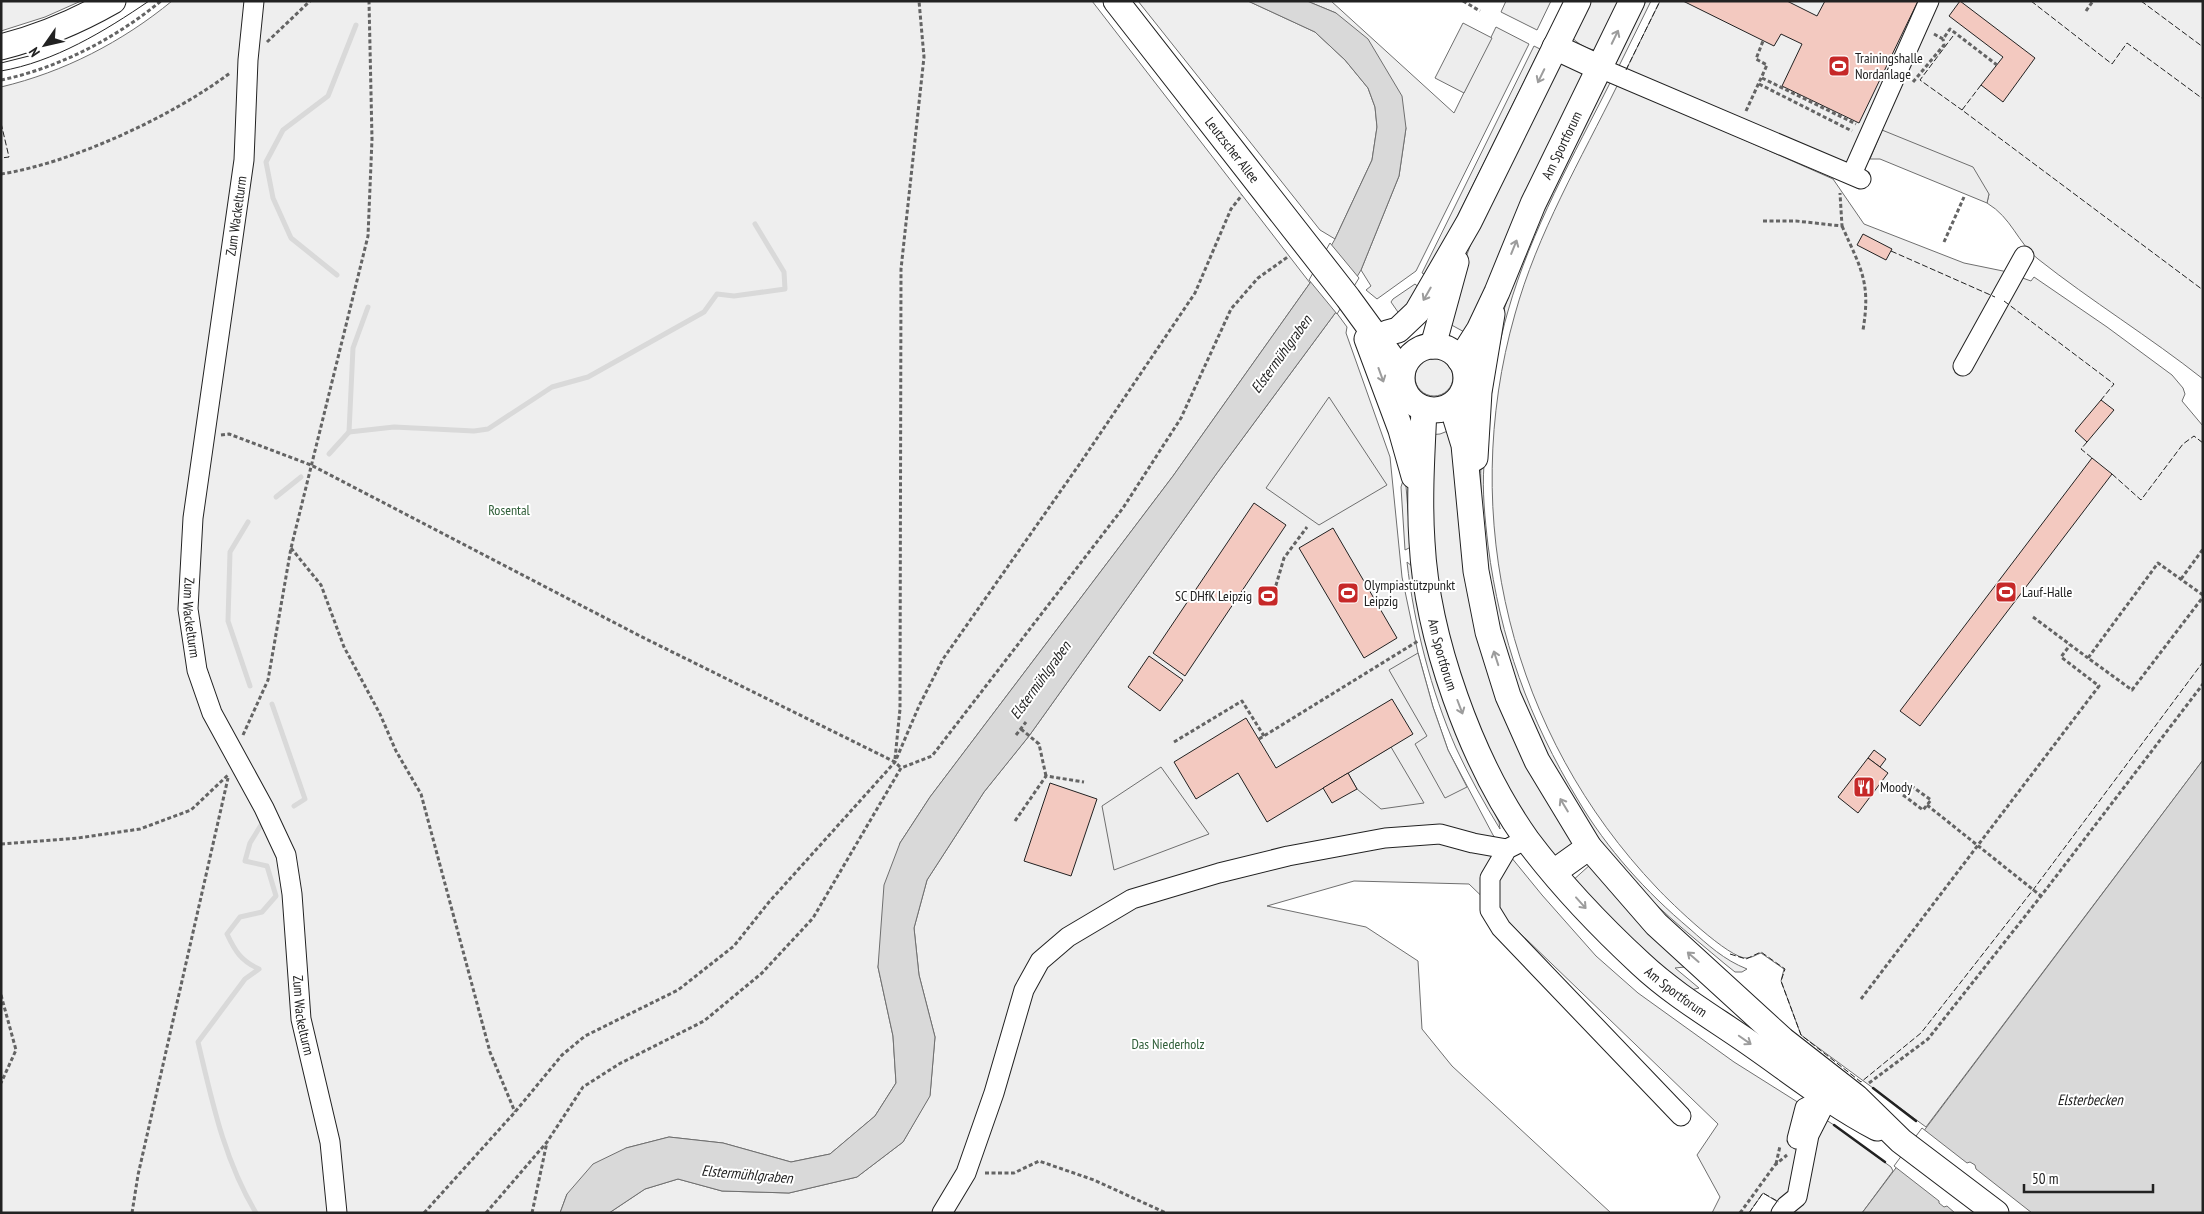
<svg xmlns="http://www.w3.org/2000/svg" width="2204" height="1214" viewBox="0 0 2204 1214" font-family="'PT Sans Narrow',sans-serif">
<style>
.green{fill:#eee;stroke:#6f6f6f}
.parking{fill:#ededed;stroke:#6f6f6f}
.water{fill:#d9d9d9;stroke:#6f6f6f}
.pier{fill:#fff;stroke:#6f6f6f}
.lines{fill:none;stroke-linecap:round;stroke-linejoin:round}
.stream{stroke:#d9d9d9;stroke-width:5}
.building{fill:#f3c9c0;stroke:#222}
.minor-casing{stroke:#222;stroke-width:21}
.major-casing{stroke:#222;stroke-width:27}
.path{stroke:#646464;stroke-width:3;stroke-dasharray:4 2.5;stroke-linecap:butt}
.minor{stroke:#fff;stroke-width:19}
.major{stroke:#fff;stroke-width:25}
.tram{stroke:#222;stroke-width:1}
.fence{stroke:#222;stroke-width:1;stroke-dasharray:6 2.5;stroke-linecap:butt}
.wall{stroke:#222;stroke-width:2.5}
.oneway{stroke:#9c9c9c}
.labels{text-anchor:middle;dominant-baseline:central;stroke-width:4;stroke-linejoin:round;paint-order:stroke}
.poi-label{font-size:14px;fill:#222;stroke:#fff;text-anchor:start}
.street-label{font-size:14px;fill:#222;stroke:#fff}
.park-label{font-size:14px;fill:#2f5e38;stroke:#fff}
.water-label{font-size:15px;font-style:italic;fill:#222;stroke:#fff}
</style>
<rect width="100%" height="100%" fill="#fff"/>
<!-- green -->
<g class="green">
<path d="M 1,1 L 81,1 L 45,17 L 1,31 Z"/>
<path d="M 172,1 L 1092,1 L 1310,283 L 1173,476 L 930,797 L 900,843 L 878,967 L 893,1036 L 896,1083 L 875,1116 L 830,1154 L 791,1162 L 723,1143 L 669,1137 L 626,1148 L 567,1194 L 560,1213 L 1,1213 L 1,87 C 64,72 122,42 172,1 Z"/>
<path d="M 1138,1 L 1248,1 L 1315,32 L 1345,60 L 1368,88 L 1375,107 L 1377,127 L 1372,160 L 1335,239 L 1320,230 Z"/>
<path d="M 1307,1 L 1331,1 L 1454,113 L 1496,27 L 1529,44 L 1416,271 L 1377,299 L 1366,290 L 1371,286 L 1361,270 L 1399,176 L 1406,128 L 1336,13 Z"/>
<path d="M 1506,1 L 1551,1 L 1537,30 L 1501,12 Z"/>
<path d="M 1585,1 L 1624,1 L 1598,50 C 1589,51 1576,43 1571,36 Z"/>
<path d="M 1646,1 L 1651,1 L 1619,66 L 1615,65 Z"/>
<path d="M 1660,1 L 2203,1 L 2203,379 C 2150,337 2091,301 2038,259 C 2017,242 2012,218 1987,203 L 1989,194 L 1882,130 L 1870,159 L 1844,163 L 1626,70 Z"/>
<path d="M 1534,46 L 1540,49 L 1428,276 L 1422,273 Z"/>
<path d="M 1560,61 L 1583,73 L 1468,334 L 1446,322 L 1453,292 L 1482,214 Z"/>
<path d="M 1608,79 L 1611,81 C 1574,155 1531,230 1508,311 C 1498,345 1493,379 1489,415 C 1487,431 1485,448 1484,465 C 1482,491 1485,519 1488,545 C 1500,639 1529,719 1578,800 C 1607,849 1646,892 1690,929 C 1708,945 1724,960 1747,969 L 1742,972 L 1735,972 L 1725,964 C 1688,933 1650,903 1619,866 C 1493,713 1449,499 1504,310 C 1527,229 1571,154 1608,79 Z"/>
<path d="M 1618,84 L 1833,179 L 1864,224 L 1964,263 L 2003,271 L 2031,281 L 2034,277 L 2107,327 L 2172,375 L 2183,388 L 2185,394 L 2182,401 L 2203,426 L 2203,760 L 1926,1127 L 1801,1035 L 1781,981 L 1784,969 L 1761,953 C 1757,954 1752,958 1747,958 C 1730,960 1671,903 1657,888 C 1511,735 1457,518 1515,314 C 1537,234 1581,159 1618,84 Z"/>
<path d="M 1415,284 L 1421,289 L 1400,315 L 1391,302 L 1393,299 Z"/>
<path d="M 1336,312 L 1347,327 L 1346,333 L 1390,457 L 1402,577 L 1418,653 L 1433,707 L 1448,750 L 1493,835 L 1542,895 L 1596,956 L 1638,993 L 1734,1062 L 1834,1125 L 1891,1167 L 1893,1171 L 1862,1213 L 1796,1213 L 1763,1193 L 1749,1213 L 1712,1213 L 1720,1197 L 1697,1155 L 1718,1124 L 1469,884 L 1354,881 L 1267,906 L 1366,927 L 1418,961 L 1422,1029 L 1452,1066 L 1611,1213 L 609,1213 L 645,1189 L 678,1179 L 722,1191 L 789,1193 L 857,1177 L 903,1142 L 930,1095 L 935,1037 L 919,975 L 914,928 L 927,880 L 984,792 L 1029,736 L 1217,473 Z"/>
<circle cx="1434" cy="377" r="19"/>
<path d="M 1453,429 L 1467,558 L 1574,843 L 1552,859 L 1526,828 L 1465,703 L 1432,562 L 1428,435 L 1440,434 Z"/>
<path d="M 1405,474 L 1411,547 L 1405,550 L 1401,487 Z"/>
<path d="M 1407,562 L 1413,567 L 1460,744 L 1499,822 L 1500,829 C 1484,803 1469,776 1456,748 C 1431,691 1414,624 1407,562 Z"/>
</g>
<!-- parking -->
<g class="parking">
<path d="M 1463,23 L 1492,38 L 1464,93 L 1435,78 Z"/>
<path d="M 1882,130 L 1973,167 L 1989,194 L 1987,203 L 1880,159 L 1870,159 Z"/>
<path d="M 1329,397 L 1387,485 L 1319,525 L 1266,488 Z"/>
<path d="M 1418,653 L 1433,707 L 1448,750 L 1467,787 L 1445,798 L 1415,744 L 1427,736 L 1389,670 Z"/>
<path d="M 1391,747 L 1424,803 L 1381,809 L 1357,789 L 1348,773 Z"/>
<path d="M 1161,767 L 1209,834 L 1114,870 L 1102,806 Z"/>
<path d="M 1591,864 L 1695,966 L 1675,968 L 1699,988 L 1683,992 L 1571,882 Z"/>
</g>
<!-- water -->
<g class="water">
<path d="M 1248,1 L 1307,1 L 1336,13 L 1368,39 L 1402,96 L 1406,128 L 1399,176 L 1361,270 L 1336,312 L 1217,473 L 1029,736 L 984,792 L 927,880 L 914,928 L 919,975 L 935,1037 L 930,1096 L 903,1142 L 857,1177 L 789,1193 L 722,1191 L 678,1179 L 645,1189 L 609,1213 L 560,1213 L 567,1194 L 593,1164 L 626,1148 L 669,1137 L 723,1143 L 791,1162 L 830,1154 L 875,1116 L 896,1083 L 893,1036 L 878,967 L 884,885 L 900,843 L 930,797 L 1173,476 L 1310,283 L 1335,239 L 1372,160 L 1377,127 L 1375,107 L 1368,88 L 1345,60 L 1315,32 Z"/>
<path d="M 2203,760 L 2203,1213 L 1862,1213 Z"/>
</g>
<!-- pier -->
<g class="pier">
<path d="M 1330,243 L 1359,278 L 1337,314 L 1309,280 Z"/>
<path d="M 1922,1128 L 1967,1163 L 1970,1162 L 1975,1165 L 1976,1169 L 2032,1213 L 1955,1213 L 1947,1206 L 1944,1207 L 1939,1203 L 1939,1201 L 1894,1166 Z"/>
</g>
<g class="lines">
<!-- stream -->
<g class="stream">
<path d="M 337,275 L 291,238 L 273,198 L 266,162 L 283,130 L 328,96 L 356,25"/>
<path d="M 349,432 L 394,427 L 474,431 L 488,429 L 552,387 L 588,377 L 704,312 L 717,294 L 734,296 L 785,289 L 784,272 L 755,224"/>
<path d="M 329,454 L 349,432 L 353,348 L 368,307"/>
<path d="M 276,497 L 301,477"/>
<path d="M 248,522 L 230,552 L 228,621 L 250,686"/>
<path d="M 272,704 L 305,799 L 294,806"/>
<path d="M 256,1213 C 224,1160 212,1101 198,1042 L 245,979 L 259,969 C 241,961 235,951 227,934 L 240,917 L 262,912 L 276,896 L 267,866 L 245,861 L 250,843 L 261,825"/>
</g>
</g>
<!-- building -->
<g class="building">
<path d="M 1683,1 L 1787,1 L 1817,16 L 1825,1 L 1918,1 L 1859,123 L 1782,86 L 1802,44 L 1781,34 L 1774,46 Z"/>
<path d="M 1960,1 L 2035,58 L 2003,102 L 1981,85 L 2003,57 L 1949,16 Z"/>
<path d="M 1863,234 L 1892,249 L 1886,260 L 1857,245 Z"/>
<path d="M 2101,400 L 2114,410 L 2087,442 L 2075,431 Z"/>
<path d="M 2092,458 L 2112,474 L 1920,726 L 1900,711 Z"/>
<path d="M 1254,503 L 1286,525 L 1185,676 L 1153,653 Z"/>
<path d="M 1333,528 L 1397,638 L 1364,658 L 1299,548 Z"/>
<path d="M 1149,656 L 1183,680 L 1160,711 L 1128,687 Z"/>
<path d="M 1392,699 L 1413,734 L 1267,822 L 1238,773 L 1196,799 L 1174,762 L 1246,718 L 1276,768 Z"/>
<path d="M 1874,750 L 1886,759 L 1880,767 L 1868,758 Z"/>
<path d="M 1868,758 L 1888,773 L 1858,813 L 1838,797 Z"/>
<path d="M 1348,773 L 1357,789 L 1332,803 L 1323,788 Z"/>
<path d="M 1050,783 L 1097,799 L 1071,876 L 1024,861 Z"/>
</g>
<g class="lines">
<!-- minor casing -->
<g class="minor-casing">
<g id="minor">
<path id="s1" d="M 254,1 L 248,60 L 244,160 L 193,518 L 188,609 L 197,670 L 212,713 L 264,808 L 286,855 L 292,894 L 301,1019 L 330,1142 L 337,1213"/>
<path d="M 1600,68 L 1861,179"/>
<path d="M 1852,174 L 1929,1"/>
<path d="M 1963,366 L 2024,256"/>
<path d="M 1517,844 L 1507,849 L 1490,878 L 1490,910 L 1501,928 L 1681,1116"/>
<path d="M 1797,1139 L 1805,1108 L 1826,1097"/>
<path d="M 942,1213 L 966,1173 L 994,1093 L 1024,990 L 1040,961 L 1068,937 L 1132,899 L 1219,873 L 1288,856 L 1385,838 L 1440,834 L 1473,843 L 1507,849"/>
<path d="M 1781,1213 L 1786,1206 L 1797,1197 L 1809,1135 L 1833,1088"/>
</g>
</g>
<!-- major casing -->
<g class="major-casing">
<g id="major">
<path id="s2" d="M 1116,1 L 1348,298 L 1402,372"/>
<path d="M 1,47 C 40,37 78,21 113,1"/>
<path d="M 1555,47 L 1600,68"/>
<path d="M 1387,333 L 1398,330 L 1417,312 L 1469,222 L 1578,1"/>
<path d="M 1367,339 L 1401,430 L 1414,476"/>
<circle cx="1434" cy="378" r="32"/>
<path d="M 1433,346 L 1456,262"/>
<path id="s3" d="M 1460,360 L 1479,330 L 1497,292 L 1533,204 L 1632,1"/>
<path d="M 1452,406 L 1464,445 L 1476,571 L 1488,632 L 1508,696 L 1537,761 L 1589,847 L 1656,924 L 1783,1040 L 1856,1097 L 1901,1141 L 1996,1213"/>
<path id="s4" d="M 1424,409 C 1422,453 1419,498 1422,542 C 1427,638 1471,761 1527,840 C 1560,884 1601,927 1641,964 C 1673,994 1712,1017 1748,1042 C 1790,1071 1831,1104 1877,1128"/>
<path d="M 1475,458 L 1479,392 L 1492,314"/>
<path d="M 1554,872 L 1589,847"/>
</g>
</g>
<!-- path -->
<g class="path">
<path d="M 1463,1 L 1480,11"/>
<path d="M 2086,11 L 2093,1"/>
<path d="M 1934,34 L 1943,39 L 1950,29 L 1997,65"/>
<path d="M 267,42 L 310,1"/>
<path d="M 1762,78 L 1856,124"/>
<path d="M 1,80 C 59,68 116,38 161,1"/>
<path d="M 1913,82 L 1944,45 L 1943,39"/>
<path d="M 1759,84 L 1852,131"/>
<path d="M 1746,111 L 1767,65 L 1756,59 L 1763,41"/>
<path d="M 1,174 C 72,163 173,116 230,73"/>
<path d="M 1763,221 L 1796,221 L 1842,226 L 1840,193"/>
<path d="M 1842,226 C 1861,269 1871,282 1863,330"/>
<path d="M 1944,242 L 1964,197"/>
<path d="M 221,435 L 229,434 L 311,465 L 640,636 L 895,762 L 901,768"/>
<path d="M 291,548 L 321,585 L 344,647 L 380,714 L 396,751 L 421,794 L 490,1052 L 515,1112"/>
<path d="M 2181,579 L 2203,549"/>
<path d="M 1274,592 L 1284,558 L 1307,527"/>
<path d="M 2203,595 L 2158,563 L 2088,658 L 2132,690 L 2203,597"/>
<path d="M 2033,617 L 2088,658"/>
<path d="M 1021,729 L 1039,744 L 1046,776"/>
<path d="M 243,735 L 268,680 L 291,548 L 368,236 L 372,139 L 369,1"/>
<path d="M 1016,735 L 1026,722"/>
<path d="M 1259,739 L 1418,641"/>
<path d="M 1174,742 L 1242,701 L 1264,736"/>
<path d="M 895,759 L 900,709 L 901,269 L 924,57 L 919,1"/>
<path d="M 1903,795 L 1923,810 L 1931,800 L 1910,785"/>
<path d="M 1927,805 L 2041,896"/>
<path d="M 1015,821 L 1046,776 L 1084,782"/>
<path d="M 1,844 L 78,838 L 140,829 L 191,810 L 228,775"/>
<path d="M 1,995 L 16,1050 L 1,1083"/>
<path d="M 1861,999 L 2099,686 L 2061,657 L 2070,645"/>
<path d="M 1869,1083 L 1928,1039 L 2041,896 L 2203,684"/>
<path d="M 1776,1164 L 1780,1146"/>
<path d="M 985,1173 L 1014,1173 L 1039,1161 L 1094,1180 L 1166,1213"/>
<path d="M 132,1213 L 138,1175 L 228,778"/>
<path d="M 424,1213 L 515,1112 L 562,1055 L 585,1036 L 678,990 L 734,946 L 769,902 L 895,762 L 919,706 L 943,659 L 1081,462 L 1195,293 L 1231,209 L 1242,195"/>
<path d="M 486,1213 L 547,1142 L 583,1087 L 619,1064 L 704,1021 L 762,973 L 813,918 L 901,768 L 932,756 L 1123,508 L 1181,418 L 1231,309 L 1258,278 L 1289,256"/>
<path d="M 532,1213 L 547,1142"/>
<path d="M 1740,1213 L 1775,1165 L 1787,1155"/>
</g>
<!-- minor -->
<use href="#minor" class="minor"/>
<!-- major -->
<use href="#major" class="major"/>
<!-- tram -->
<g class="tram">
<path d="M 1,63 L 33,55"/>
<path d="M 1,71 C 54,62 105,31 149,1"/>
</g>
<!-- fence -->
<g class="fence">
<path d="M 2031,1 L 2112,64 L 2127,43 L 2203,99"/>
<path d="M 2141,1 L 2203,47"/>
<path d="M 1953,36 L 1920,80 L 1962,110"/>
<path d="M 1626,70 L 1660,1"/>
<path d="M 1981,85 L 1962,110 L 2203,290"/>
<path d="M 1,123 L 9,157 L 1,158"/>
<path d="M 1891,251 L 1995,297"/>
<path d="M 2004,301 L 2114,384 L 2101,400"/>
<path d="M 2087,442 L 2081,449 L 2092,458"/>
<path d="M 2112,474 L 2141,500 L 2183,444 L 2194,436 L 2203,443"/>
<path d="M 1730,954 L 1746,959 L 1761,952 L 1785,969 L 1781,981 L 1801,1035 L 1861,1082 L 1921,1033 L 2033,890 L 2203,662"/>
<path d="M 1749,1213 L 1763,1193 L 1779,1202"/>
</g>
<!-- wall -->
<g class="wall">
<path d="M 1873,1088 L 1916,1121"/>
<path d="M 1834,1125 L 1885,1162"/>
</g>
</g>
<!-- one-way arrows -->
<defs><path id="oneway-shaft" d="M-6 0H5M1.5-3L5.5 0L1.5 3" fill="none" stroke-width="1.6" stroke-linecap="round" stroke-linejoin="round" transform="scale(1.25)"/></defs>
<g class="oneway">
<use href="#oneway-shaft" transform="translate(1615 37) rotate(-64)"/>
<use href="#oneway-shaft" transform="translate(1541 76) rotate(116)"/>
<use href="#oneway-shaft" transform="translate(1514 247) rotate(-68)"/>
<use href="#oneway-shaft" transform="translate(1427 294) rotate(120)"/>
<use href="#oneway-shaft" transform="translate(1381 375) rotate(70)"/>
<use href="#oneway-shaft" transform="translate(1496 658) rotate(-108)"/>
<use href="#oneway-shaft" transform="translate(1460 707) rotate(69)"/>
<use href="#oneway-shaft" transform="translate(1564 805) rotate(-121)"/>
<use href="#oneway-shaft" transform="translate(1581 903) rotate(48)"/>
<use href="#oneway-shaft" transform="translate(1693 957) rotate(-139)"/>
<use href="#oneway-shaft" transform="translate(1745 1040) rotate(35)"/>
</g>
<!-- icons -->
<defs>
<g id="stadium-square" transform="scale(1.125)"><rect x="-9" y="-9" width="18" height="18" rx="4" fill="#c62828" stroke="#fff"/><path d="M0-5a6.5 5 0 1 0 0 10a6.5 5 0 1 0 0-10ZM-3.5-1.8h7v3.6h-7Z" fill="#fff"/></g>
<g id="restaurant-square" transform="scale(1.125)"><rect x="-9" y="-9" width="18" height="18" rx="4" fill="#c62828" stroke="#fff"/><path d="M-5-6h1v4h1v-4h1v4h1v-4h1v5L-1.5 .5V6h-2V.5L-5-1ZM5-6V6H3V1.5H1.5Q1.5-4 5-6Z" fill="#fff"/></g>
</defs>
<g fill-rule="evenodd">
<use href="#stadium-square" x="1839" y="66"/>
<use href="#stadium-square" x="2006" y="592"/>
<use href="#stadium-square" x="1348" y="593"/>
<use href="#stadium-square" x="1268" y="596"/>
<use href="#restaurant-square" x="1864" y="787"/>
</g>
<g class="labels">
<!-- poi labels -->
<g class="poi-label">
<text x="1855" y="58">Trainingshalle<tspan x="1855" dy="16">Nordanlage</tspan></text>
<text x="1364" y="585">Olympiastützpunkt<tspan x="1364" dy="16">Leipzig</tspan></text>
<text x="2022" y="592">Lauf-Halle</text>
<text x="1252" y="596" text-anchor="end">SC DHfK Leipzig</text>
<text x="1880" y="787">Moody</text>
</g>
<!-- street labels -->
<g class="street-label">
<text stroke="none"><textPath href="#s3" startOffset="238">Am Sportforum</textPath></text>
<text stroke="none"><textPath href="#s2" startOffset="189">Leutzscher Allee</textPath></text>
<text transform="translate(236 216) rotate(-82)">Zum Wackelturm</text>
<text stroke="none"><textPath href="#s1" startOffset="621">Zum Wackelturm</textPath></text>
<text stroke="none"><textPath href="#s4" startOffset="248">Am Sportforum</textPath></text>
<text stroke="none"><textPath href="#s4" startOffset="666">Am Sportforum</textPath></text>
<text stroke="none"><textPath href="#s1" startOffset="1041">Zum Wackelturm</textPath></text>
</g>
<!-- park labels -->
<g class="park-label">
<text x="509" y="510">Rosental</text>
<text x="1168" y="1044">Das Niederholz</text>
</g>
<!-- water labels -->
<g class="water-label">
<text transform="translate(1281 354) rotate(-54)">Elstermühlgraben</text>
<text transform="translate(1040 680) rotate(-54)">Elstermühlgraben</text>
<text x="2090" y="1099">Elsterbecken</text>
<text transform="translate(747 1174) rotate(5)">Elstermühlgraben</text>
</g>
</g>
<!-- border -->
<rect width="2204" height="1214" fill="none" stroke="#222222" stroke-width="5"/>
<!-- north arrow -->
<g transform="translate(45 45) rotate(236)" stroke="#ffffff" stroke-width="4" paint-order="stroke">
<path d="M0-4L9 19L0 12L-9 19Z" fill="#222222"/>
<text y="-8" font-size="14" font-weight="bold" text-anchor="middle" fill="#222222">N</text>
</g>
<!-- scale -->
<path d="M2024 1184v8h129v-8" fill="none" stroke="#222222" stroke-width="2.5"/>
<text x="2032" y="1184" font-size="15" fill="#222222" stroke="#ffffff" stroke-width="4" paint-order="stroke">50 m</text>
</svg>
